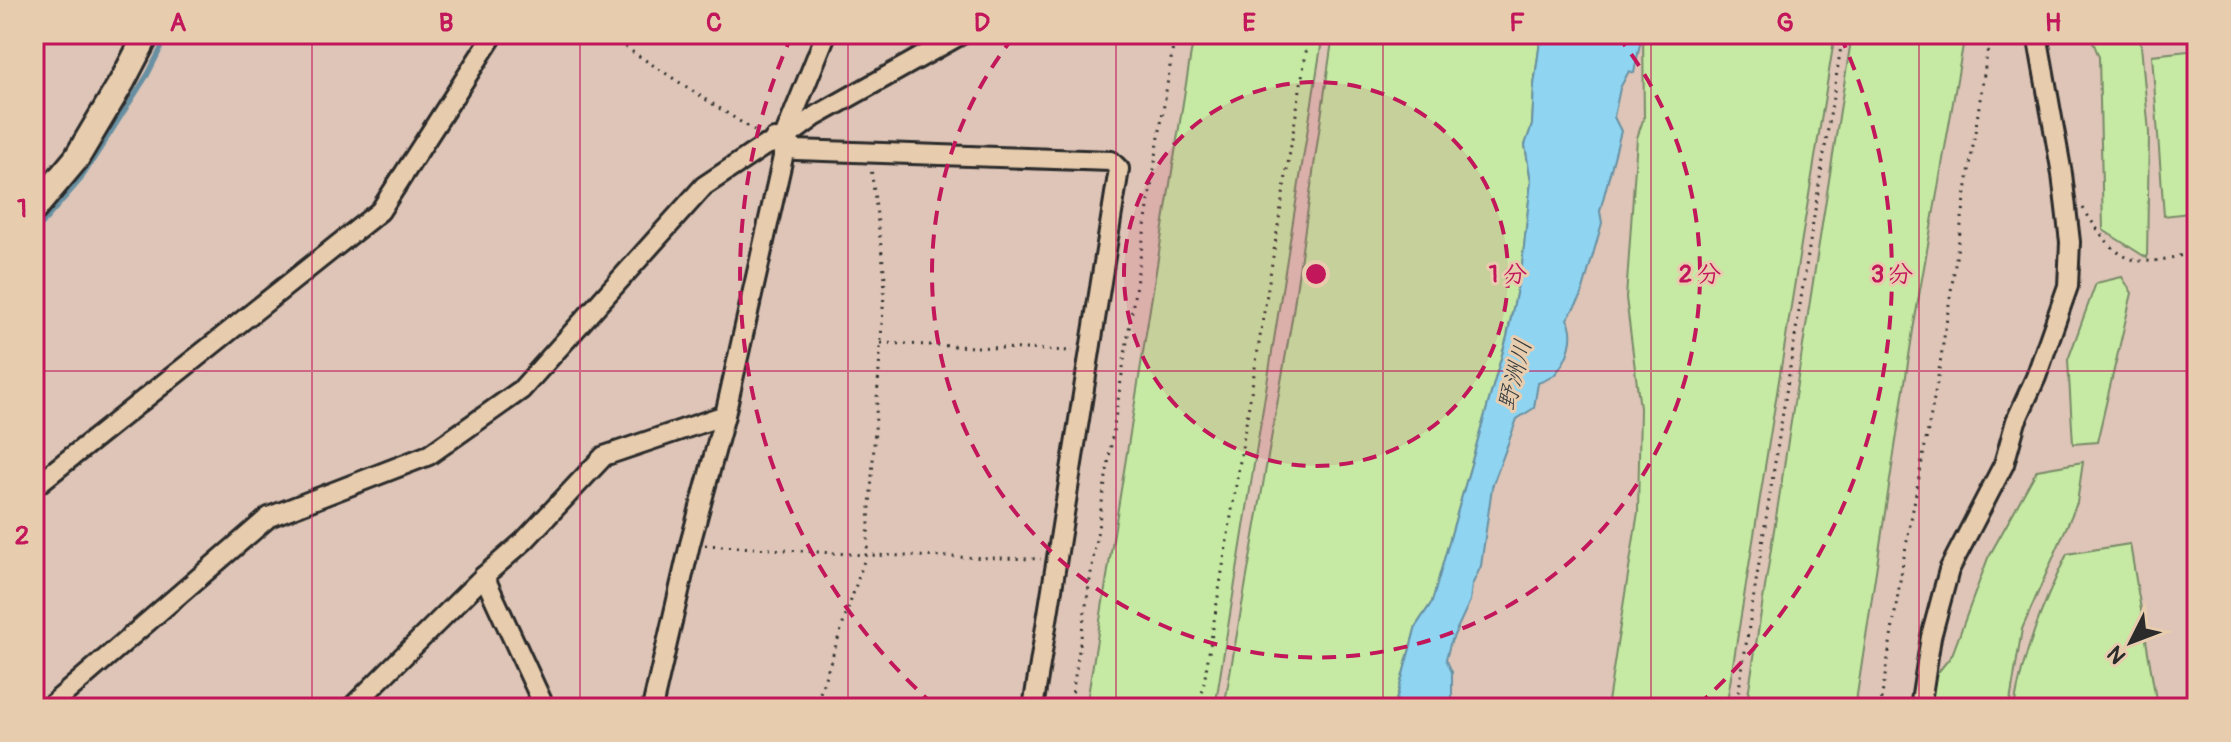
<svg xmlns="http://www.w3.org/2000/svg" width="2231" height="742" viewBox="0 0 2231 742" font-family="Pangolin,'Klee One',sans-serif">
<style>
.green{fill:#c6eaa3;stroke:#788a67;stroke-width:2}
.water{fill:#8fd4f1;stroke:#6790a2;stroke-width:2}
.lines{fill:none;stroke-linecap:round;stroke-linejoin:round}
.stream{stroke:#6790a2;stroke-width:5}
.street-casing{stroke:#2b2b2b;stroke-width:24}
.secondary-casing{stroke:#2b2b2b;stroke-width:30}
.path{stroke:#2b2b2b;stroke-width:3;stroke-dasharray:2 6;stroke-linecap:butt}
.street{stroke:#e7ccae;stroke-width:18}
.secondary{stroke:#e7ccae;stroke-width:24}
.grid{fill:none;stroke:#c2185b;stroke-width:2;stroke-opacity:0.55}
.ring{fill:none;stroke:#c2185b;stroke-width:4;stroke-dasharray:14 10}
.labels{text-anchor:middle;dominant-baseline:central;stroke-width:6;stroke-linejoin:round;paint-order:stroke}
.water-label{font-size:24px;font-style:italic;fill:#353c3f;stroke:#e7ccae}
.centre{fill:#c2185b;stroke:#e7ccae;stroke-width:4}
.ring-label{font-size:24px;text-anchor:middle;font-weight:bold;fill:#c2185b;stroke:#e7ccae;stroke-width:6;stroke-linejoin:round;paint-order:stroke}
.neatline{fill:none;stroke:#c2185b;stroke-width:3}
.grid-label{font-size:26px;text-anchor:middle;font-weight:bold;fill:#c2185b}
</style>
<rect width="100%" height="100%" fill="#dec5b7"/>
<filter id="ink" filterUnits="userSpaceOnUse"><feTurbulence type="fractalNoise" baseFrequency=".0125" numOctaves="2"/><feDisplacementMap in="SourceGraphic" scale="16" xChannelSelector="R" yChannelSelector="G"/><feConvolveMatrix kernelMatrix="1 2 1 2 8 2 1 2 1" color-interpolation-filters="sRGB"/></filter>
<g filter="url(#ink)">
<!-- green -->
<g class="green">
<path d="M 1194,34 L 1323,34 L 1215,708 L 1086,708 Z"/>
<path d="M 1333,34 L 1541,34 L 1534,85 L 1532,125 L 1525,145 L 1531,181 L 1522,265 L 1507,337 L 1432,602 L 1416,626 L 1394,708 L 1224,708 L 1292,319 Z"/>
<path d="M 1643,34 L 1835,34 L 1726,708 L 1607,708 L 1638,512 L 1640,408 L 1626,298 L 1637,138 L 1644,117 Z"/>
<path d="M 1852,34 L 1965,34 L 1913,330 L 1855,708 L 1746,708 Z"/>
<path d="M 2090,34 L 2140,34 L 2149,133 L 2147,258 L 2103,230 L 2099,57 Z"/>
<path d="M 2197,50 L 2197,212 L 2164,216 L 2152,55 Z"/>
<path d="M 2122,277 L 2132,293 L 2097,442 L 2073,444 L 2068,360 L 2096,283 Z"/>
<path d="M 2083,462 L 2077,503 L 2022,629 L 2009,708 L 1929,708 L 1931,681 L 1952,655 L 1988,558 L 2037,470 Z"/>
<path d="M 2130,544 L 2156,700 L 2102,708 L 2014,708 C 2023,653 2043,604 2067,554 Z"/>
</g>
<!-- water -->
<path class="water" d="M 1541,34 L 1642,34 L 1634,73 L 1629,71 L 1620,88 L 1614,117 L 1621,131 L 1600,211 L 1602,223 L 1581,297 L 1567,319 C 1577,335 1568,360 1555,374 C 1552,378 1543,381 1538,383 L 1534,408 L 1517,419 L 1492,487 L 1481,566 L 1472,585 L 1470,601 L 1450,644 L 1446,659 L 1452,672 L 1452,708 L 1394,708 L 1416,626 L 1432,602 L 1507,337 L 1522,265 L 1531,181 L 1525,145 L 1532,125 L 1534,85 Z"/>
<g class="lines">
<!-- stream -->
<path class="stream" d="M 34,233 L 81,179 L 148,74 L 168,34"/>
<!-- street casing -->
<g class="street-casing">
<g id="street">
<path d="M 774,139 L 783,140 L 796,150 L 1111,161 L 1119,169 L 1033,708"/>
<path d="M 34,487 L 380,211 L 494,34"/>
<path d="M 484,576 L 545,708"/>
<path d="M 48,708 L 269,517 L 429,455 L 521,390 L 704,186 L 764,146 L 783,140 L 814,117 L 962,34"/>
<path d="M 351,708 L 484,576 L 524,541 L 604,456 L 725,415"/>
<path d="M 652,708 L 690,544 L 725,415 L 783,157 L 783,140 L 826,34"/>
<path d="M 1920,708 L 1931,637 L 1949,570 L 2004,464 L 2016,421 L 2036,377 L 2068,286 L 2070,242 L 2062,174 L 2037,34"/>
</g>
</g>
<!-- secondary casing -->
<g class="secondary-casing">
<path id="secondary" d="M 34,209 L 76,159 L 123,80 L 147,34"/>
</g>
<!-- path -->
<g class="path">
<path d="M 605,34 L 756,132"/>
<path d="M 2083,208 C 2120,266 2132,270 2197,251"/>
<path d="M 881,343 L 1073,351"/>
<path d="M 705,545 L 866,555 L 1041,559"/>
<path d="M 815,708 L 867,552 L 885,278 L 871,168"/>
<path d="M 1070,708 L 1175,34"/>
<path d="M 1200,708 L 1309,34"/>
<path d="M 1736,708 L 1843,34"/>
<path d="M 1880,708 L 1903,562 L 1938,377 L 1990,34"/>
</g>
<!-- street -->
<use href="#street" class="street"/>
<!-- secondary -->
<use href="#secondary" class="secondary"/>
</g>
</g>
<!-- grid -->
<path class="grid" d="M 312,34 L 312,708M 580,34 L 580,708M 848,34 L 848,708M 1116,34 L 1116,708M 1383,34 L 1383,708M 1651,34 L 1651,708M 1919,34 L 1919,708M 34,371 L 2197,371"/>
<!-- distance rings -->
<circle cx="1316" cy="274" r="192" fill="#c2185b" fill-opacity=".12"/>
<g class="ring">
<circle cx="1316" cy="274" r="192"/>
<path d="M1617 35A384 384 0 1 1 1015 35"/>
<path d="M934 705A576 576 0 0 1 792 35M1840 35A576 576 0 0 1 1698 705"/>
</g>
<g class="labels">
<!-- water labels -->
<g class="water-label">
<text transform="translate(1515 375) rotate(-75)">野洲川</text>
</g>
</g>
<circle cx="1316" cy="274" r="12" class="centre"/>
<g class="ring-label">
<text x="1508" y="282">1 分</text>
<text x="1700" y="282">2 分</text>
<text x="1892" y="282">3 分</text>
</g>
<!-- margin -->
<rect width="2231" height="742" fill="none" stroke="#e7ccae" stroke-width="88"/>
<!-- north arrow -->
<g transform="translate(2131 642) rotate(228)" stroke="#e7ccae" stroke-width="6" paint-order="stroke">
<path d="M0-6L14 30L0 20L-14 30Z" fill="#2b2b2b"/>
<text y="-12" font-size="22" font-weight="bold" text-anchor="middle" fill="#2b2b2b">N</text>
</g>
<rect x="44" y="44" width="2143" height="654" class="neatline"/>
<g class="grid-label">
<text x="178" y="31">A</text>
<text x="446" y="31">B</text>
<text x="714" y="31">C</text>
<text x="982" y="31">D</text>
<text x="1249" y="31">E</text>
<text x="1517" y="31">F</text>
<text x="1785" y="31">G</text>
<text x="2053" y="31">H</text>
<text x="22" y="217">1</text>
<text x="22" y="544">2</text>
</g>
</svg>
